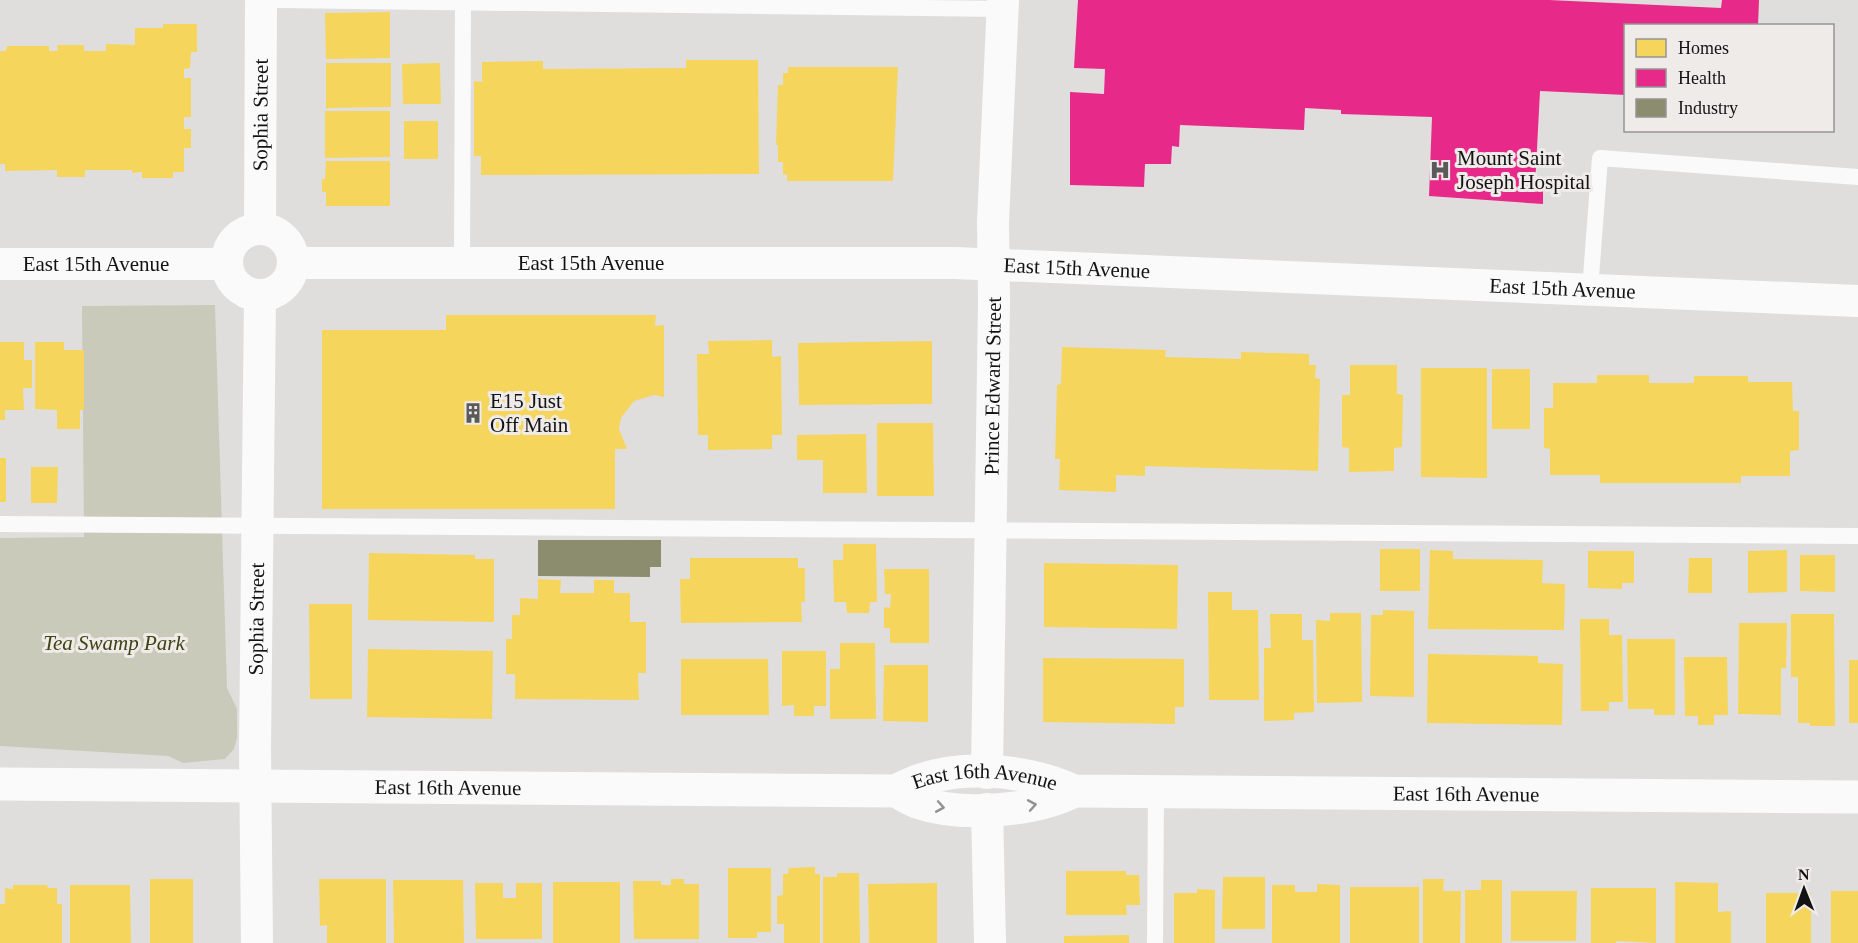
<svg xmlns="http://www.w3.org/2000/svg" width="1858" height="943" viewBox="0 0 1858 943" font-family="'Times New Roman',serif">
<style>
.green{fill:#cacaba}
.homes{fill:#f6d55c}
.health{fill:#e7298a}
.industry{fill:#8c8c6e}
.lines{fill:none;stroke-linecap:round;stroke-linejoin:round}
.lane{stroke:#fafafa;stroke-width:16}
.street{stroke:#fafafa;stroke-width:32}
.secondary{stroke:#fafafa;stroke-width:33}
.oneway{stroke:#929292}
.labels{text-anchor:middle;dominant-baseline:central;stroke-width:6;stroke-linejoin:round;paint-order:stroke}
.street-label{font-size:21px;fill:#141313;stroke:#eeebe9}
.poi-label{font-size:21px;fill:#141313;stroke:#eeebe9;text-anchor:start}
.park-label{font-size:21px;font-style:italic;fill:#414212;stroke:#eeebe9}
</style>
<rect width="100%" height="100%" fill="#e0dedd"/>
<!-- green -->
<path class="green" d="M 215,305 L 227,688 L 237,709 L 237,738 L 234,749 L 225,759 L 183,763 L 168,756 L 0,746 L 0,538 L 84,537 L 82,306 Z"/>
<!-- homes -->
<g class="homes">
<path d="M 390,12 L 390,58 L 326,59 L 325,13 Z"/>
<path d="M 163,24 L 197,24 L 197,52 L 191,52 L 190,68 L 184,69 L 184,78 L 191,78 L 191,117 L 184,117 L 184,129 L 191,129 L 191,148 L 184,148 L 184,172 L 173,172 L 173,178 L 142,178 L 142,172 L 132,173 L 132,170 L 85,170 L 85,177 L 57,177 L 57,170 L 5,171 L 5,164 L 0,164 L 0,51 L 6,51 L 7,46 L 49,46 L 49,51 L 58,51 L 57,45 L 84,45 L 84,51 L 106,51 L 106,44 L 135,45 L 135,28 L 163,28 Z"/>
<path d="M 686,60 L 758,60 L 759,174 L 481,175 L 481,156 L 474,156 L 474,81 L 482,82 L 482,62 L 543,61 L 543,69 L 686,68 Z"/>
<path d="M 326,63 L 391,63 L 391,107 L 326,108 Z"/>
<path d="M 440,63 L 441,104 L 403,104 L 402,64 Z"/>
<path d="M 788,67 L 898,67 L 893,181 L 787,181 L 787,174 L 783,175 L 783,162 L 778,162 L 778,145 L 776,145 L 778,85 L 783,85 L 783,73 L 788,73 Z"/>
<path d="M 325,111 L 390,111 L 390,157 L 325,158 Z"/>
<rect x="404" y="121" width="34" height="38"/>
<path d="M 326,161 L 390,161 L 390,206 L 326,206 L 326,192 L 322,192 L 322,179 L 325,179 Z"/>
<path d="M 446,315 L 656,315 L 655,326 L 664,325 L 664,397 L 654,395 L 634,401 L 621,418 L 619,429 L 627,449 L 615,449 L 615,509 L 322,509 L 322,330 L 446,330 Z"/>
<path d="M 772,340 L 772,357 L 781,356 L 782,435 L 772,435 L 772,449 L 708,450 L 708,435 L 698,435 L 697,354 L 709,354 L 708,341 Z"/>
<path d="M 932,341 L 932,404 L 799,405 L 798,343 Z"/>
<path d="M 0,342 L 24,342 L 24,360 L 32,360 L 32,388 L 23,388 L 24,410 L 5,410 L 5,420 L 0,420 Z"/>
<path d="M 35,342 L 64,342 L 64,350 L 84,350 L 84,410 L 80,410 L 80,429 L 57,429 L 57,410 L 35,409 Z"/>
<path d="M 1062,347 L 1166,350 L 1165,357 L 1241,359 L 1241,352 L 1309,354 L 1309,365 L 1316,365 L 1315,378 L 1320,379 L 1318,471 L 1145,466 L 1145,476 L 1116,475 L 1116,492 L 1059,490 L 1060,459 L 1055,459 L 1057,385 L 1061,384 Z"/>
<path d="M 1350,365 L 1397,365 L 1397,394 L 1403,395 L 1402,447 L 1394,448 L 1394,471 L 1349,472 L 1349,448 L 1342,447 L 1342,395 L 1350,395 Z"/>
<path d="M 1421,368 L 1487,368 L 1487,478 L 1421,477 Z"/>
<rect x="1492" y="369" width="38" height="60"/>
<path d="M 1597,375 L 1649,375 L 1649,383 L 1694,383 L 1694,376 L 1748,376 L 1748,382 L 1792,382 L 1793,411 L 1799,411 L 1799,450 L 1790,451 L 1790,476 L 1741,476 L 1741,483 L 1600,483 L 1600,475 L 1550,475 L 1550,449 L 1544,448 L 1544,408 L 1553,408 L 1553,383 L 1597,383 Z"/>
<path d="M 877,423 L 933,423 L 934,496 L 877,496 Z"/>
<path d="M 866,434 L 867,493 L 823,493 L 823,460 L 797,460 L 797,435 Z"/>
<rect x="0" y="458" width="6" height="44"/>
<path d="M 31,467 L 58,467 L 57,503 L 31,503 Z"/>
<path d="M 843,544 L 876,544 L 877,602 L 870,602 L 869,613 L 847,613 L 846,602 L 834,602 L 833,560 L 843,560 Z"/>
<rect x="1380" y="549" width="40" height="42"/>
<path d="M 1430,550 L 1453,551 L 1453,559 L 1543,560 L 1542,583 L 1565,584 L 1564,630 L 1428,629 Z"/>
<path d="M 1787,550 L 1787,592 L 1748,593 L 1748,551 Z"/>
<path d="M 1588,551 L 1634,551 L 1634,583 L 1622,583 L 1622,589 L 1588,588 Z"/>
<path d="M 369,553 L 475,555 L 475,559 L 494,559 L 494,622 L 368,620 Z"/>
<path d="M 1800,555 L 1835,555 L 1835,592 L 1800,591 Z"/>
<path d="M 690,558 L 798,558 L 798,568 L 805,568 L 805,602 L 801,602 L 802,622 L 681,623 L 680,579 L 690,579 Z"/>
<path d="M 1689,558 L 1712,558 L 1712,593 L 1688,593 Z"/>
<path d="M 1044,563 L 1178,565 L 1177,629 L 1044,627 Z"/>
<path d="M 884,569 L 929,569 L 929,643 L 890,643 L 890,628 L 884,628 L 884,607 L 890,608 L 891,594 L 885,594 Z"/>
<path d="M 538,579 L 561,580 L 560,593 L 594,593 L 594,580 L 614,580 L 614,593 L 630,593 L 630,622 L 646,622 L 646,673 L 638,673 L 639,700 L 515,699 L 515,674 L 506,674 L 506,639 L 512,639 L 512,615 L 520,615 L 520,598 L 538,599 Z"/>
<path d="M 1208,592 L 1232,592 L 1232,610 L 1258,610 L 1259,700 L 1209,700 Z"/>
<path d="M 309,604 L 352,604 L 352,699 L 310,699 Z"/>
<path d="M 1383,610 L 1414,611 L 1414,697 L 1370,696 L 1371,615 L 1383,615 Z"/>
<path d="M 1330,613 L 1361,613 L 1362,702 L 1317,703 L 1316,620 L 1330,621 Z"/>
<path d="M 1270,614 L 1302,614 L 1302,640 L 1313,640 L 1314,712 L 1294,713 L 1294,720 L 1264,721 L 1264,648 L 1271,648 Z"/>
<path d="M 1791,614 L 1834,614 L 1835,726 L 1810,726 L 1810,723 L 1798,723 L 1798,677 L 1791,677 Z"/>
<path d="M 1580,619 L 1609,619 L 1609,635 L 1622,635 L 1623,702 L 1609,702 L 1609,711 L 1581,711 Z"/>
<path d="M 1739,623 L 1787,623 L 1786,668 L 1781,668 L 1781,715 L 1738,714 Z"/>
<path d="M 1627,639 L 1675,639 L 1675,715 L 1654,715 L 1654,709 L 1628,709 Z"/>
<path d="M 840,643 L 875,643 L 876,719 L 830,719 L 830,669 L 840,669 Z"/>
<path d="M 368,649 L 493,651 L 492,719 L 367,717 Z"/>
<path d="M 782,651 L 826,651 L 826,706 L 814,706 L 814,716 L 794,716 L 794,705 L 782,706 Z"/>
<path d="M 1428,654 L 1538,656 L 1538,663 L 1563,664 L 1562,725 L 1427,723 Z"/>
<path d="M 1684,657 L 1727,657 L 1728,715 L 1714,715 L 1714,725 L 1698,725 L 1698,716 L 1685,716 Z"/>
<path d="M 1043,658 L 1184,659 L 1184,707 L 1175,707 L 1175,724 L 1043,722 Z"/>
<path d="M 681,659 L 768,659 L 769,715 L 681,715 Z"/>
<rect x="1849" y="660" width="9" height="63"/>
<path d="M 884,665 L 928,665 L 928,722 L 883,721 Z"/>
<path d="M 815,867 L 815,874 L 820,874 L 820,943 L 784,943 L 784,924 L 777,924 L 777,896 L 783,895 L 783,874 L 788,874 L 789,868 Z"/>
<path d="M 728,868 L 771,868 L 771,932 L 757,932 L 757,938 L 728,938 Z"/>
<path d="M 1066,871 L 1126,871 L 1126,875 L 1139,875 L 1140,905 L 1126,905 L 1127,915 L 1066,915 Z"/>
<path d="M 837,873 L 859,873 L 860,943 L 823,943 L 823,877 L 837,877 Z"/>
<path d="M 1223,877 L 1265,877 L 1265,929 L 1222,929 Z"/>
<rect x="150" y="879" width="43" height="64"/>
<path d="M 319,879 L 386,879 L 386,943 L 327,943 L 327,925 L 320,926 Z"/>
<path d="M 671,879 L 684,879 L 684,884 L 699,884 L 699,939 L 634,939 L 633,881 L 661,881 L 661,885 L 671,885 Z"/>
<path d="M 1423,879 L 1444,879 L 1443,891 L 1461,891 L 1460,943 L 1423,943 Z"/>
<path d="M 393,880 L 463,880 L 464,943 L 394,943 Z"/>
<path d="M 1481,880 L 1502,880 L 1502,943 L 1465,943 L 1465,890 L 1481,890 Z"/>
<rect x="553" y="882" width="67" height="61"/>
<path d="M 1675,882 L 1718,883 L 1718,912 L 1731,911 L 1731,943 L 1675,943 Z"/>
<path d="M 475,883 L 503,883 L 503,898 L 516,898 L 516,883 L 542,883 L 542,939 L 476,939 Z"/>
<path d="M 937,883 L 937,943 L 869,943 L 868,884 Z"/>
<path d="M 1317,884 L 1340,885 L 1340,943 L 1272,943 L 1272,885 L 1295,885 L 1295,892 L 1317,892 Z"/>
<path d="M 13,885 L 47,885 L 48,888 L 57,888 L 57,904 L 62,904 L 62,943 L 0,943 L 0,904 L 5,904 L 5,888 L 13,889 Z"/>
<path d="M 70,885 L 130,885 L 131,943 L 70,943 Z"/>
<rect x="1350" y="887" width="69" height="56"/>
<path d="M 1591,888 L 1656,888 L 1656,943 L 1616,941 L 1616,943 L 1591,943 Z"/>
<path d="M 1197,889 L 1215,890 L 1215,943 L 1174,943 L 1174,893 L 1197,893 Z"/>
<path d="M 1511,891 L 1577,891 L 1576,941 L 1511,941 Z"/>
<rect x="1831" y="891" width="27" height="52"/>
<rect x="1766" y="893" width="45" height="50"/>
<path d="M 1129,935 L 1129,943 L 1064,943 L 1064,936 Z"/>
</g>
<!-- health -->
<path class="health" d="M 1078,0 L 1549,0 L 1721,8 L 1722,0 L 1759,0 L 1758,26 L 1626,26 L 1626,95 L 1540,91 L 1535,187 L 1543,188 L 1543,204 L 1429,196 L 1432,117 L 1341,114 L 1341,110 L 1305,108 L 1304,130 L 1180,125 L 1179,147 L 1172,146 L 1171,164 L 1145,164 L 1144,187 L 1070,185 L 1070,92 L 1104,94 L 1105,69 L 1074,68 Z"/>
<!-- industry -->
<path class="industry" d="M 538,540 L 661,540 L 661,567 L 650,567 L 650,577 L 538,576 Z"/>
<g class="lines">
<!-- lane -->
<g class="lane">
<path d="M 278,0 L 1003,9"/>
<path d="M 462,264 L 463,3"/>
<path d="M 1590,290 L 1600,158 L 1858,177"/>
<path d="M 0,524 L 1858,536"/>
<path d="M 1155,943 L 1156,790"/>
</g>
<!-- street -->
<g class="street">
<circle cx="260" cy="262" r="33"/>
<path id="s1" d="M 260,229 L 261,0"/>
<path id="s2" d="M 294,263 L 955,263 L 1858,301"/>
<path id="s3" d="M 0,264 L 227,264"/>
<path id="s4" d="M 987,773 L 994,301 L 993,222 L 1003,0"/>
<path d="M 987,809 L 990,943"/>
<path id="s5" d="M 257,943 L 255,748 L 260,296"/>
</g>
<!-- secondary -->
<g class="secondary">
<path id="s6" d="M 0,784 L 896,791 C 904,795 912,801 920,803 C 963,817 1035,811 1074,791"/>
<path id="s7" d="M 896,791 C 947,762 1021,767 1074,791 L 1858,797"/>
</g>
</g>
<!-- one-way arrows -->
<defs><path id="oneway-chevron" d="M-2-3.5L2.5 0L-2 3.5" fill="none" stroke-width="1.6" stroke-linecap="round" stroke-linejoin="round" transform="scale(1.5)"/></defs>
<g class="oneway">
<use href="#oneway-chevron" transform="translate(1032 805) rotate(-10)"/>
<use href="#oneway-chevron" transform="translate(940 807) rotate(10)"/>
</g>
<!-- icons -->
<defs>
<g id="hospital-bare" transform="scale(1.62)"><path d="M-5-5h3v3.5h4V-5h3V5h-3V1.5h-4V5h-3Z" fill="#5b5a5a" stroke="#eeebe9" stroke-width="2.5" paint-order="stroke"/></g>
<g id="building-bare" transform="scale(1.62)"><path d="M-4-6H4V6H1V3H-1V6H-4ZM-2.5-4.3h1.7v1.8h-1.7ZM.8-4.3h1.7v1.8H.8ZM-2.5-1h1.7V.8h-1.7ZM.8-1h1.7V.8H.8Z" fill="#5b5a5a" stroke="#eeebe9" stroke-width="2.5" paint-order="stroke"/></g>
</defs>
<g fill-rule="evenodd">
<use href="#hospital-bare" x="1440" y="170"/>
<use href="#building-bare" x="473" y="413"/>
</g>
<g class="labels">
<!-- street labels -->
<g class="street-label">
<text stroke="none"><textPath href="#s1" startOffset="114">Sophia Street</textPath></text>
<text stroke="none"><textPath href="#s3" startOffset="96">East 15th Avenue</textPath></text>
<text stroke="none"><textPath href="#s2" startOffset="297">East 15th Avenue</textPath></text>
<text stroke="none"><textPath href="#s2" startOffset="783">East 15th Avenue</textPath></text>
<text stroke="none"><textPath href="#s2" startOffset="1269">East 15th Avenue</textPath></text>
<text stroke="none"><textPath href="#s4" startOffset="387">Prince Edward Street</textPath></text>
<text stroke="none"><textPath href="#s5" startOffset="324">Sophia Street</textPath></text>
<text stroke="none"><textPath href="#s6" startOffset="448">East 16th Avenue</textPath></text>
<text stroke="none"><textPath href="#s7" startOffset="92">East 16th Avenue</textPath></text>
<text stroke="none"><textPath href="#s7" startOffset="576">East 16th Avenue</textPath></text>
</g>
<!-- poi labels -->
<g class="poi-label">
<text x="1457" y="158">Mount Saint<tspan x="1457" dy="24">Joseph Hospital</tspan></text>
<text x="490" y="401">E15 Just<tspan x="490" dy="24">Off Main</tspan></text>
</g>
<!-- park labels -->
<g class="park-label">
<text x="114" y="643">Tea Swamp Park</text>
</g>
</g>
<!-- legend -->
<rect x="1624" y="24" width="210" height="108" fill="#eeebe9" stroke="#979593" stroke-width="1.5"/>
<rect x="1636" y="39" width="30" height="18" fill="#f6d55c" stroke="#979593" stroke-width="1.5"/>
<text x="1678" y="54" font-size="18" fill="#141313">Homes</text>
<rect x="1636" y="69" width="30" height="18" fill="#e7298a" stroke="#979593" stroke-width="1.5"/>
<text x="1678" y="84" font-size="18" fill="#141313">Health</text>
<rect x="1636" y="99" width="30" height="18" fill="#8c8c6e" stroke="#979593" stroke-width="1.5"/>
<text x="1678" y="114" font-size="18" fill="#141313">Industry</text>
<!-- north arrow -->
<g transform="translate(1804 889) rotate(359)" stroke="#eeebe9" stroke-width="4.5" paint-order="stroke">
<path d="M0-4.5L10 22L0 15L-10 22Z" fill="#141313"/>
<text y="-9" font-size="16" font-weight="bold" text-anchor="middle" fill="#141313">N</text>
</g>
</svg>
